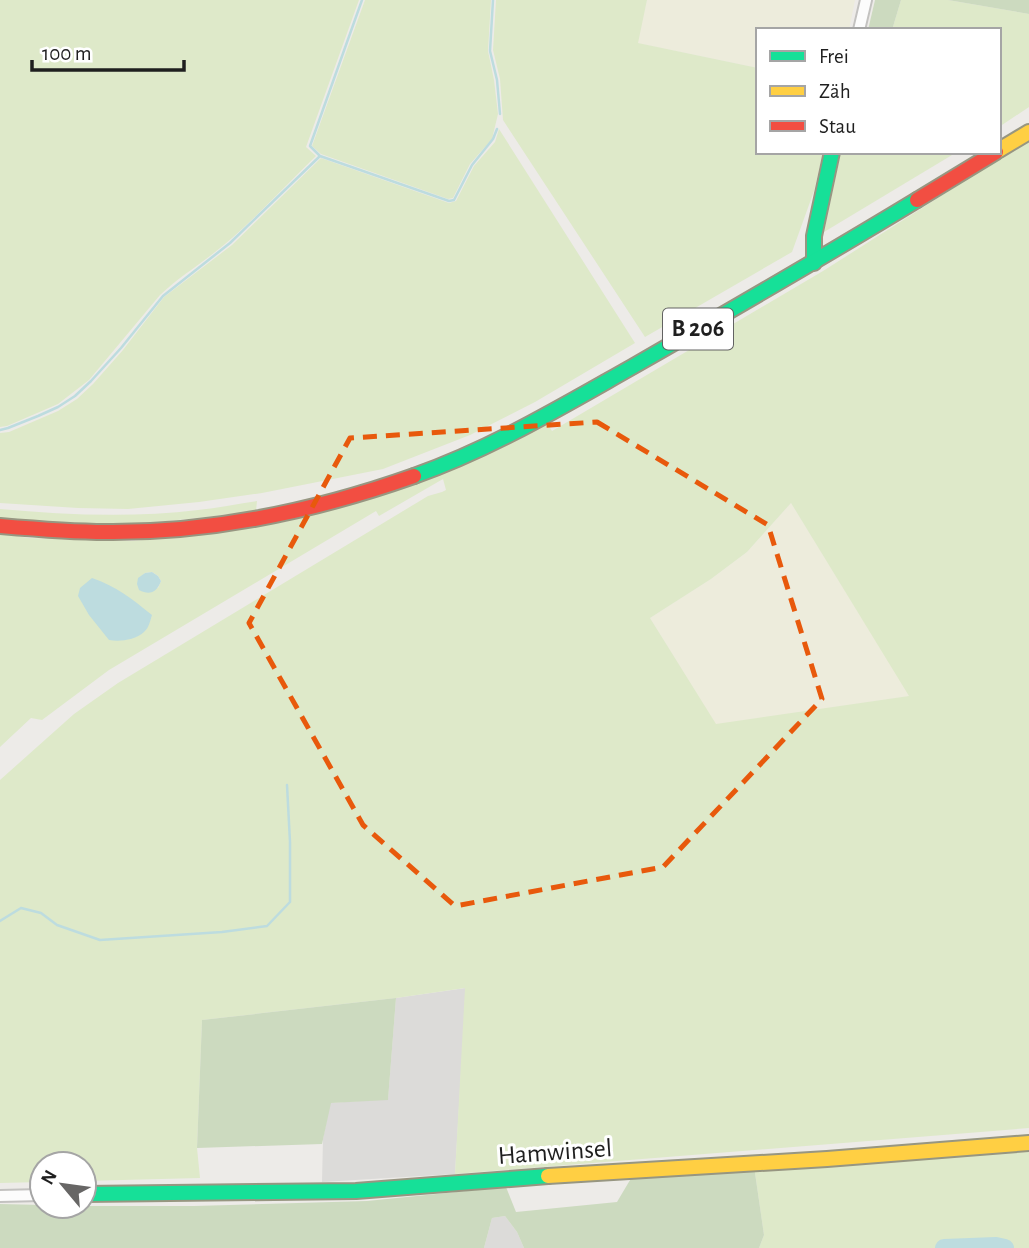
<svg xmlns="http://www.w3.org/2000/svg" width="1029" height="1248" viewBox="0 0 1029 1248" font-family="'Alegreya Sans',sans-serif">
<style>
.residential{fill:#dcdbd9}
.farmland{fill:#edecdc}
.grass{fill:#dee9c9;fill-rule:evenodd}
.forest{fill:#ccdabf}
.water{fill:#bddcdf}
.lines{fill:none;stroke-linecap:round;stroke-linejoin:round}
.stream{stroke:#bddcdf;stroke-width:2.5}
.river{stroke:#bddcdf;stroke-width:18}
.street-casing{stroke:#c3c2c0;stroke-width:14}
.fast-casing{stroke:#979681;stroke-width:18}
.slow-casing{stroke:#979681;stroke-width:18}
.jam-casing{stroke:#979681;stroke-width:18}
.street{stroke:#fcfcfc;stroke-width:10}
.fast{stroke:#16e098;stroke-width:14}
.slow{stroke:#ffcf43;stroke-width:14}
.jam{stroke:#f24e42;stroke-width:14}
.marked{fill:none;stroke:#e8590c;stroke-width:5;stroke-dasharray:14 9;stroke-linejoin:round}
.labels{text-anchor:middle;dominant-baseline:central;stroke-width:6;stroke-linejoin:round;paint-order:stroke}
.shield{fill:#fff;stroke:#626262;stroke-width:2}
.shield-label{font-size:24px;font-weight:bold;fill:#1f1f1f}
.street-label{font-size:26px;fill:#1f1f1f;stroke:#fff}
</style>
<rect width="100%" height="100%" fill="#edebe8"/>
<!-- residential -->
<g class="residential">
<path d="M 466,988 L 455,1174 L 322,1182 L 323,1139 L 330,1103 L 388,1099 L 396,998 Z"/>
<path d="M 505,1216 L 517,1232 L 524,1248 L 484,1248 L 492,1218 Z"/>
</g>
<!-- farmland -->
<g class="farmland">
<path d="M 647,0 L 855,0 L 849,30 L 758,30 L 758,68 L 637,43 Z"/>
<path d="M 791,503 L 910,696 L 716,725 L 650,618 L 711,579 L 747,552 Z"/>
</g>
<!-- grass -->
<g class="grass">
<path d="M 0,0 L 359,0 L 306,147 L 316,156 C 286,185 257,217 225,244 C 204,262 180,276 160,295 L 89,380 L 58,404 L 7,426 L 0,427 Z"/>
<path d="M 365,0 L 491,0 L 488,51 L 494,80 L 498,114 L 492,139 L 470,164 L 453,198 L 448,199 L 321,154 L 312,146 Z"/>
<path d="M 496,0 L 647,0 L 638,43 L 758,68 L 758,152 L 823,152 L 814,191 L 792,252 L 645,337 L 503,120 L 500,79 L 493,50 Z"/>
<path d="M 901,0 L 948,0 L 1029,14 L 1029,107 L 999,127 L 999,30 L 892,30 Z"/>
<path d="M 499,129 L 635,343 L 535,402 L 470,435 L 383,469 L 262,493 L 199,502 L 128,509 L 78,508 L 0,503 L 0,433 L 9,432 L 58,411 L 77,399 L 93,384 L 123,350 L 164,297 L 232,245 L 321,158 L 449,203 L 456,201 L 474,166 L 495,142 Z"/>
<path d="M 1029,140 L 1029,1128 L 455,1174 L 465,988 L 396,998 L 202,1020 L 197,1148 L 200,1178 L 84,1181 L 84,1164 L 42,1164 L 42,1182 L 0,1183 L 0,780 L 74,714 L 118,683 L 428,496 L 442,492 L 446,490 L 443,479 L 379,516 L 376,511 L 109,670 L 42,720 L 31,718 L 0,747 L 0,533 L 28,538 L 132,541 L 204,534 L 285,522 L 362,502 L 547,423 L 552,431 L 823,271 ZM 791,503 L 909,696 L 716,724 L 650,618 L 711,579 L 747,552 ZM 152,572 L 158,576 L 161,581 L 158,588 L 138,579 L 145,573 Z"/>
<path d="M 841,152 L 957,152 L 824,232 Z"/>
<path d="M 257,501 L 256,511 C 213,516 169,522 125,524 C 84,526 41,522 0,518 L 0,509 C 66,515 133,518 198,510 C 218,508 237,504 257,501 Z"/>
<path d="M 1029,1149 L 1029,1248 L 759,1248 L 764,1235 L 754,1166 Z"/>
</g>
<!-- forest -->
<g class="forest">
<path d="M 875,0 L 901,0 L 892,30 L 868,30 Z"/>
<path d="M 948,0 L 1029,0 L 1029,14 Z"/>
<path d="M 396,998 L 388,1100 L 331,1103 L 322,1144 L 197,1148 L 202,1020 Z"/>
<path d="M 754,1166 L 764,1235 L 759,1248 L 524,1248 L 517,1232 L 505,1216 L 492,1218 L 484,1248 L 0,1248 L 0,1204 L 42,1205 L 42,1206 L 194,1206 L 367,1201 L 506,1187 L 516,1212 L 617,1202 L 633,1175 Z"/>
</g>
<!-- water -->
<g class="water">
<path d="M 152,572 L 158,576 L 161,581 C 157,592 150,596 139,590 L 137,584 L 138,578 L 145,573 Z"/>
<path d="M 92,578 C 116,586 132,599 152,615 C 150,621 149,628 144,632 C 135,640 120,642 109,640 L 89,615 L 78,596 L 80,588 Z"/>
</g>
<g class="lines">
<!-- stream -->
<g class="stream">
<path d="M 493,0 L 490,51 L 497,80 L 500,114"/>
<path d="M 319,155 L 310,146 L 362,0"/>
<path d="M 0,430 L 8,428 L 38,416 L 58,407 L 75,396 L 91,381 L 121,348 L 163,296 L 230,243 L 320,156 L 449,201 L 454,200 L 472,165 L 493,139 L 497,129"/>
<path d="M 0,921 L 21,908 L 41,913 L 57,925 L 100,940 L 222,932 L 267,926 L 290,902 L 290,842 L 287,785"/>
</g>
<!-- river -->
<path class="river" d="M 944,1248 L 996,1246 L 1005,1248"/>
<!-- street casing -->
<g class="street-casing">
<g id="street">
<path d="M 859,30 L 866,0"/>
<path d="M 0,1196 L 42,1195"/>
</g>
</g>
<!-- fast casing -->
<g class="fast-casing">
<g id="fast">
<path d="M 814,263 L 814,236 L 832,152"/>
<path d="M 414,476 C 491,449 561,407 632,367 C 728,312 823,257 917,200"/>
<path d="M 84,1194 L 356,1191 L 548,1176"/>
</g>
</g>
<!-- slow casing -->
<g class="slow-casing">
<g id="slow">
<path d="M 999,150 L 1029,132"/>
<path d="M 548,1176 L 827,1159 L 1029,1143"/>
</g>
</g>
<!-- jam casing -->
<g class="jam-casing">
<g id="jam">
<path d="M 917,200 L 996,152"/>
<path d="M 0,526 C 35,529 71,532 106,532 C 212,533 315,511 414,476"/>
</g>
</g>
<!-- street -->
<use href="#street" class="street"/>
<!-- fast -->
<use href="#fast" class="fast"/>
<!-- slow -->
<use href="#slow" class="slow"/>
<!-- jam -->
<use href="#jam" class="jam"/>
</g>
<!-- marked area -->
<path class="marked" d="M 597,422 L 768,525 L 822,699 L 663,867 L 455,906 L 363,825 L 249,623 L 350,438 Z"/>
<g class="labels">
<!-- shield labels -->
<rect class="shield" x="663" y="308.5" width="70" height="41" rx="5"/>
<g class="shield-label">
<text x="698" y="329">B 206</text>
</g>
<!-- street labels -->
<g class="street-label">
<text transform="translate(555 1152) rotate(-4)">Hamwinsel</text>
</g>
</g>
<!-- legend -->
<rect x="756" y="28" width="245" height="126" fill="#ffffff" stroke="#a5a5a5" stroke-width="2"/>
<rect x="770" y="51" width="35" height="10" fill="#16e098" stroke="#a5a5a5" stroke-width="2"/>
<text x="819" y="63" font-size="21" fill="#1f1f1f">Frei</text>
<rect x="770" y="86" width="35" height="10" fill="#ffcf43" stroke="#a5a5a5" stroke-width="2"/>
<text x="819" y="98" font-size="21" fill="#1f1f1f">Zäh</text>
<rect x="770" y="121" width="35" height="10" fill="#f24e42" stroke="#a5a5a5" stroke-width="2"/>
<text x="819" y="133" font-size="21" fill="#1f1f1f">Stau</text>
<!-- north arrow -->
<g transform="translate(63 1185) rotate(299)"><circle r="33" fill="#ffffff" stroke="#a5a5a5" stroke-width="2"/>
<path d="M0-5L12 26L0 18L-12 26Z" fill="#676665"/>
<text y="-10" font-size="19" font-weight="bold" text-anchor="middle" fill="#1f1f1f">N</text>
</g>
<!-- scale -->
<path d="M32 60v10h152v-10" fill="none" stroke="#1f1f1f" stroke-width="3.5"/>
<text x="42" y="60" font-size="21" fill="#1f1f1f" stroke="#ffffff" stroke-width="5" paint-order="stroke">100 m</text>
</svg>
